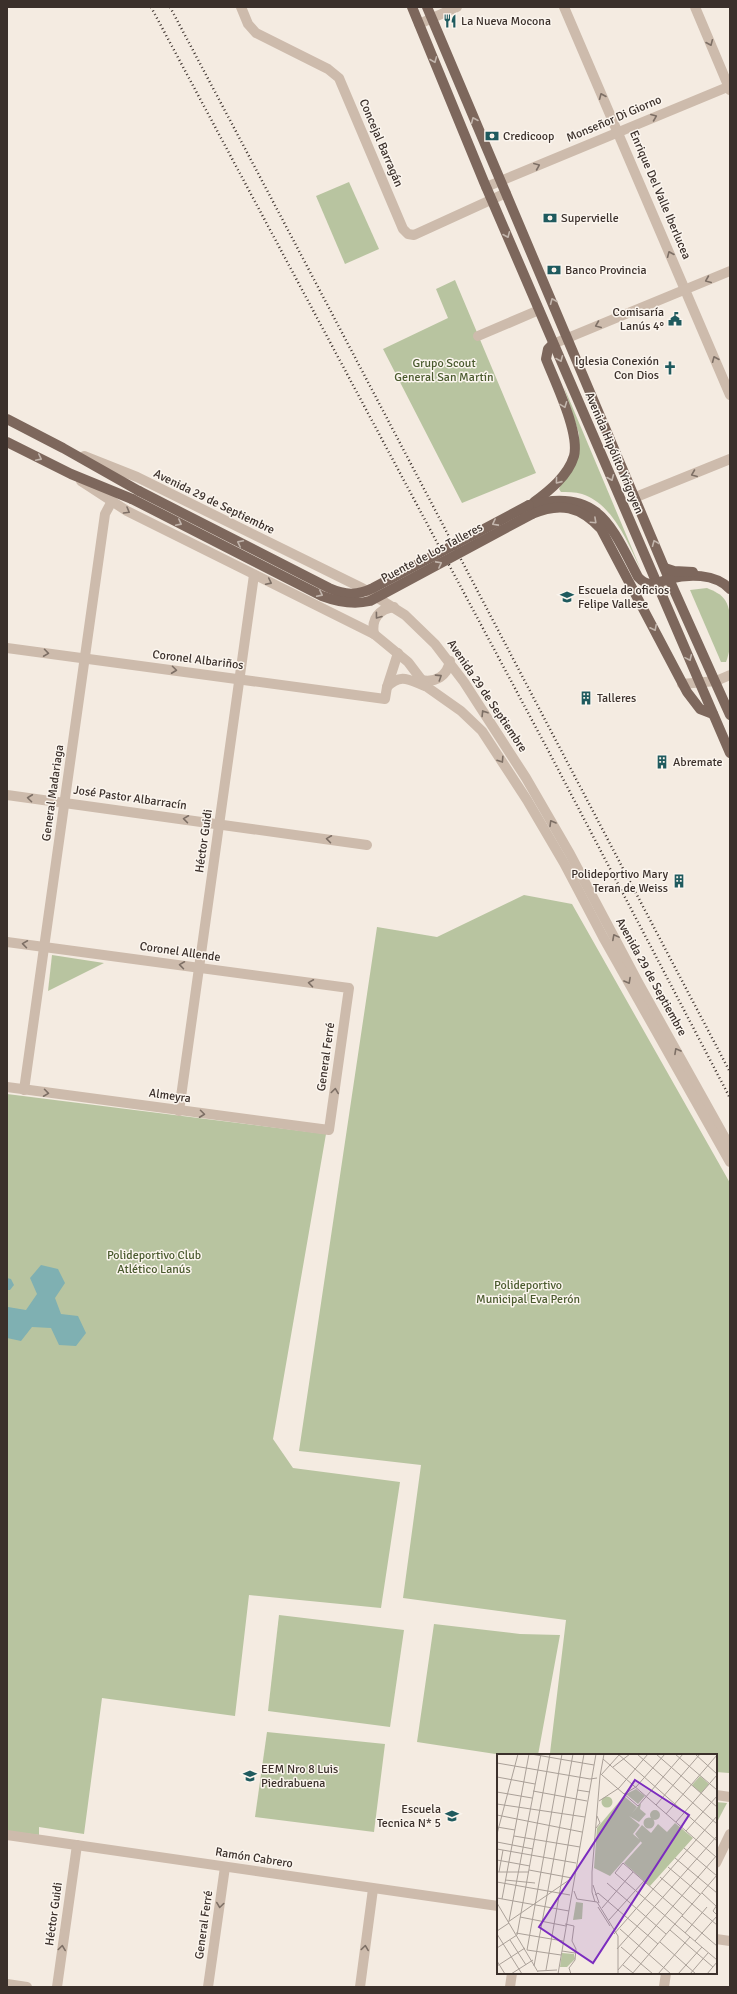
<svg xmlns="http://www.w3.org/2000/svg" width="737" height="1994" viewBox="0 0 737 1994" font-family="Signika,sans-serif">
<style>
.green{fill:#b8c4a0}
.water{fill:#7fb0b2}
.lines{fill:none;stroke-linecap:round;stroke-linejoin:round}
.minor{stroke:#cdbbac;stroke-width:10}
.major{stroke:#7d675c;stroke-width:10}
.rail{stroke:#3b302b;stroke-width:2.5;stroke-dasharray:1 3;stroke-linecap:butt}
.major-bridge{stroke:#7d675c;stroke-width:10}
.oneway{stroke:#7d6f65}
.oneway2{stroke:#c2b5ac}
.labels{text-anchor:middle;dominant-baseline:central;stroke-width:3;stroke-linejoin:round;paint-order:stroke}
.poi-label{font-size:12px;fill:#3b302b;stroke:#fbf5ee;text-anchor:start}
.street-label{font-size:12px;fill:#3b302b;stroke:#fbf5ee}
.park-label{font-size:12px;fill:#4a5a2e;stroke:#fbf5ee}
.inset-road{fill:none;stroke:#aaa098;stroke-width:1}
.view{fill:#7b2cbf;fill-opacity:0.15;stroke:#7b2cbf;stroke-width:2}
.inset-edge{fill:none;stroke:#3b302b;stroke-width:2}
</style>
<rect width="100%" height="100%" fill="#f4ebe1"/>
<!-- green -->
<g class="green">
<path d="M 349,182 L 379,249 L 345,264 L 316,196 Z"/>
<path d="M 455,280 L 536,473 L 462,503 L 383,349 L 448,318 L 436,289 Z"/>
<path d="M 564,387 L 641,570 C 628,543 613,504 582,494 C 575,492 567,492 561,492 L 559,489 L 579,444 L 579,434 Z"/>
<path d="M 707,588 C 714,591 721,594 725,600 C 734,614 732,647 726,662 L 721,662 L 690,590 Z"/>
<path d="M 524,895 L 572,904 L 730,1183 L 729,1773 L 716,1772 L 716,1755 L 572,1755 L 550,1753 L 566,1620 L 403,1598 L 421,1465 L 299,1451 L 377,927 L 437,937 Z"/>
<path d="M 52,955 L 104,963 L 48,991 Z"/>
<path d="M 7,1094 L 326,1134 L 273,1439 L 293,1468 L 400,1482 L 381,1608 L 249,1595 L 235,1716 L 102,1698 L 84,1834 L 39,1827 L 39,1835 L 7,1831 Z"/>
<path d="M 279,1615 L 404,1630 L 390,1727 L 268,1711 Z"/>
<path d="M 434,1624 L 520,1634 L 560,1635 L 538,1755 L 502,1755 L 417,1742 Z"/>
<path d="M 267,1732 L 385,1744 L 374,1832 L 255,1817 Z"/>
<path d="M 716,1802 L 727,1803 L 716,1824 Z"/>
</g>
<!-- water -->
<g class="water">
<path d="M 41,1265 L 58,1269 L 65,1283 L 55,1298 L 61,1314 L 78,1316 L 86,1333 L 76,1346 L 59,1345 L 51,1328 L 32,1327 L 21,1341 L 7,1338 L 7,1309 L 8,1307 L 26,1310 L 37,1294 L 30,1278 Z"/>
<path d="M 7,1278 L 11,1279 L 14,1285 L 10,1290 L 7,1290 Z"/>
</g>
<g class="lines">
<!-- minor -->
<g class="minor">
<path d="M 241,7 L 248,24 L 256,33 L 328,69 L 339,78 L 403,229 L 408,234 L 414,235 L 506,193"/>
<path d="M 564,7 L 730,395"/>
<path d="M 695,7 L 730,90"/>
<path d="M 419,24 L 457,7"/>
<path d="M 486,187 L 730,86"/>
<path d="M 478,336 L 539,310"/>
<path d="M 553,344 L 730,271"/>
<path d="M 84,456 L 137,477 L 362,588 L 405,615 L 435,644 L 464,682 L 526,778 L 570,854 L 639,984 L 730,1147"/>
<path d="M 81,481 L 127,511 L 374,634 L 408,662 L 427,687 L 461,711 L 482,731 L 527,800 L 564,863 L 603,937 L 730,1162"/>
<path d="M 636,497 L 730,459"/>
<path d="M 374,634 C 371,619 379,609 394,607"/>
<path d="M 7,648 L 385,699 L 387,687 L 398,653"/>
<path d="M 421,680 C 436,683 447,676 450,661"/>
<path d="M 682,684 L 716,681 L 730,675"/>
<path d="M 387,687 C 401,673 409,680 425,686"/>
<path d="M 7,795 L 367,845"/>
<path d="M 7,942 L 349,988 L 329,1130 L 7,1087"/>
<path d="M 24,1090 L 105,514 L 112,501"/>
<path d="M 179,1111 L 254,575"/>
<path d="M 716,1795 L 730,1797"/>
<path d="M 7,1835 L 498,1906"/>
<path d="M 716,1863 L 730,1834"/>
<path d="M 716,1939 L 730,1941"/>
<path d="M 7,1984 L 27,1987"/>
<path d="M 57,1987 L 77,1845"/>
<path d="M 208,1987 L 225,1867"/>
<path d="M 360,1987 L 373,1889"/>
<path d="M 510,1987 L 512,1973"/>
<path d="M 664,1987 L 666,1973"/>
</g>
<!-- major -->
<g class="major">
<path d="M 412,7 L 484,182 L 730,753"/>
<path d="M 427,7 L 669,579 L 730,715"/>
<path d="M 7,419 L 63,448 L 139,491"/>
<path d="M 7,442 L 71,474 L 132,499"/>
<path d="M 534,502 C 549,491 568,476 574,456 C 580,433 555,382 546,359 L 548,349 L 553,344"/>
<path d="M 529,505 C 598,487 611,525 638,577 C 648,588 656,583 669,579 C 688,574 715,573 730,589"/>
<path d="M 532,514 C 560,502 580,506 601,529 L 687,692 L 700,709 L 713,714"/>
<path d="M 665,568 L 674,571 L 693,572"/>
</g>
<!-- rail -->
<g class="rail">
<path d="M 151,7 L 549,752 L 730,1098"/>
<path d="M 170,7 C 358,361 543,717 730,1072"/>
</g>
<!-- major-bridge -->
<g class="major-bridge">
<path d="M 139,491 L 329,588 C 345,595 357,596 373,588 L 529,505"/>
<path d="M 132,499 L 322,596 C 338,602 353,605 370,601 L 532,514"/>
</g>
</g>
<!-- one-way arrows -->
<defs><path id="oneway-chevron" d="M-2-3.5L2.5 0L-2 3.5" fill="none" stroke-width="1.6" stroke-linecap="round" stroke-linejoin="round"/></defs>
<g class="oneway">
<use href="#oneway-chevron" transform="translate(710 43) rotate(67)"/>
<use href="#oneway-chevron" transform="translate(602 96) rotate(-113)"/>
<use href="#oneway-chevron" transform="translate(654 117) rotate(-22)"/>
<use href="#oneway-chevron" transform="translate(537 166) rotate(-23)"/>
<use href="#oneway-chevron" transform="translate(670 254) rotate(-113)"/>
<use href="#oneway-chevron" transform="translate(708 280) rotate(157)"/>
<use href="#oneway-chevron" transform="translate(598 325) rotate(158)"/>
<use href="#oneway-chevron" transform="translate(715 359) rotate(-113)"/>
<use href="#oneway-chevron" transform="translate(694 474) rotate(158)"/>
<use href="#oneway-chevron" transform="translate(127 511) rotate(30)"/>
<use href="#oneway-chevron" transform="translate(269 582) rotate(26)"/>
<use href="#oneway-chevron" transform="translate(378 616) rotate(127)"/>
<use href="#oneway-chevron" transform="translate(46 653) rotate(8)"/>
<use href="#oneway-chevron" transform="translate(174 670) rotate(7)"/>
<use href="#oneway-chevron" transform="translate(439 677) rotate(-33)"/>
<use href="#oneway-chevron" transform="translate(484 713) rotate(-122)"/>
<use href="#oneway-chevron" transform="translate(501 760) rotate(57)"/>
<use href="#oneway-chevron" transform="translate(30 798) rotate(-173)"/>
<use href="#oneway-chevron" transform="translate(186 819) rotate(-172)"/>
<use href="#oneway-chevron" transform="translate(552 823) rotate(-120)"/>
<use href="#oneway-chevron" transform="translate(329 839) rotate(-172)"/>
<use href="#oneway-chevron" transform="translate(615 937) rotate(-118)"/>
<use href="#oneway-chevron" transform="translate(25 944) rotate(-172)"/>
<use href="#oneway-chevron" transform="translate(182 965) rotate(-172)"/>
<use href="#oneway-chevron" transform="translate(628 981) rotate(61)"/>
<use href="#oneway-chevron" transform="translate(311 983) rotate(-172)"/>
<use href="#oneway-chevron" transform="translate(677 1051) rotate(-119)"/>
<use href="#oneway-chevron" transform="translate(335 1091) rotate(-82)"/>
<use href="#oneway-chevron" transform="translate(46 1093) rotate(8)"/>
<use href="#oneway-chevron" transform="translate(202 1114) rotate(7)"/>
<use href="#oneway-chevron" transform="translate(220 1905) rotate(98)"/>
<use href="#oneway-chevron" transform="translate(62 1948) rotate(-82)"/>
<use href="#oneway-chevron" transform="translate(365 1948) rotate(-82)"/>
</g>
<g class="oneway2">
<use href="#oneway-chevron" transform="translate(434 60) rotate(68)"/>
<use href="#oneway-chevron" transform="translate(474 120) rotate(-113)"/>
<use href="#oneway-chevron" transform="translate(507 235) rotate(67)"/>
<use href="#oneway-chevron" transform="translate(553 301) rotate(-113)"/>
<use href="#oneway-chevron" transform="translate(560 359) rotate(67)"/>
<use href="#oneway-chevron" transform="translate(564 405) rotate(69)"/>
<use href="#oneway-chevron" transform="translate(39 458) rotate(27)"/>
<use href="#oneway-chevron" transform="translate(611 478) rotate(67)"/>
<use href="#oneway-chevron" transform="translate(558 481) rotate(129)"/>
<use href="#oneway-chevron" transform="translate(594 521) rotate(43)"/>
<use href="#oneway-chevron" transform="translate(179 523) rotate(27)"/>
<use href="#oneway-chevron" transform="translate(495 523) rotate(152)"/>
<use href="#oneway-chevron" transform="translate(240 543) rotate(-153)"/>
<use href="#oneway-chevron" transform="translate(655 543) rotate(-112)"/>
<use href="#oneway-chevron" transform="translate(439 564) rotate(-28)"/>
<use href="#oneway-chevron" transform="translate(320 594) rotate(26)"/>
<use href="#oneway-chevron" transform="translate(654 628) rotate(63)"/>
<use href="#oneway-chevron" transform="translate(689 658) rotate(66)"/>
</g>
<!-- icons -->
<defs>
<g id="restaurant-bare" transform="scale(1.08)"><path d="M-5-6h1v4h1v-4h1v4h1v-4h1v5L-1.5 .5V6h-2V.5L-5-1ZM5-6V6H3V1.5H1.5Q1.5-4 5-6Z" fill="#1f5a5e" stroke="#fbf5ee" stroke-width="2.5" paint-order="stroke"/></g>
<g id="bank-bare" transform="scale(1.08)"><path d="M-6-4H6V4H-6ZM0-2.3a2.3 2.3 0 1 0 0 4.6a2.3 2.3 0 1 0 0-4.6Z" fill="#1f5a5e" stroke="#fbf5ee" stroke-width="2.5" paint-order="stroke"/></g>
<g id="civic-bare" transform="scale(1.08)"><path d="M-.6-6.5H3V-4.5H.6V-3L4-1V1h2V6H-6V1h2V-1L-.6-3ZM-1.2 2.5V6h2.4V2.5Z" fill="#1f5a5e" stroke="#fbf5ee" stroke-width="2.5" paint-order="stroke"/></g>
<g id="church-bare" transform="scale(1.08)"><path d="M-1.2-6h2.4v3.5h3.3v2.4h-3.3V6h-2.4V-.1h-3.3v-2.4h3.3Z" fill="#1f5a5e" stroke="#fbf5ee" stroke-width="2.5" paint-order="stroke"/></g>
<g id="university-bare" transform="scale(1.08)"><path d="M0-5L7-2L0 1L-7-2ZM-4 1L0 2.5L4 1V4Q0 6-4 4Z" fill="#1f5a5e" stroke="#fbf5ee" stroke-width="2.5" paint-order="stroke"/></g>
<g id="building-bare" transform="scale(1.08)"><path d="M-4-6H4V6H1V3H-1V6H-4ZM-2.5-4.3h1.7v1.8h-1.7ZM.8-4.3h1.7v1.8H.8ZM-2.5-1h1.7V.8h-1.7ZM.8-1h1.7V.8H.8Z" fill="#1f5a5e" stroke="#fbf5ee" stroke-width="2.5" paint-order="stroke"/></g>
<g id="school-bare" transform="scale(1.08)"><path d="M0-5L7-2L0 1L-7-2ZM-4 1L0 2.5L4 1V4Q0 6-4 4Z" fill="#1f5a5e" stroke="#fbf5ee" stroke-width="2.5" paint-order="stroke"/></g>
</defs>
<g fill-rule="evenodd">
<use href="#restaurant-bare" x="450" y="21"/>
<use href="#bank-bare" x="492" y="136"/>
<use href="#bank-bare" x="550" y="218"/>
<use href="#bank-bare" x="554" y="270"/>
<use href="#civic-bare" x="675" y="319"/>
<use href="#church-bare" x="670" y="368"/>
<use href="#university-bare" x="567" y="597"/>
<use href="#building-bare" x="586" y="698"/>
<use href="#building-bare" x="662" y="762"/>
<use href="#building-bare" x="679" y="881"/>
<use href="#school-bare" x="250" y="1776"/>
<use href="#school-bare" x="452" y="1816"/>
</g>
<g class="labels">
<!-- poi labels -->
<g class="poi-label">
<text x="461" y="21">La Nueva Mocona</text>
<text x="503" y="136">Credicoop</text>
<text x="561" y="218">Supervielle</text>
<text x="565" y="270">Banco Provincia</text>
<text x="664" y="312" text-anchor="end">Comisaría<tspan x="664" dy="14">Lanús 4°</tspan></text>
<text x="659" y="361" text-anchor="end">Iglesia Conexión<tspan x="659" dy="14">Con Dios</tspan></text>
<text x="578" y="590">Escuela de oficios<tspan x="578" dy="14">Felipe Vallese</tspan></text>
<text x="597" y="698">Talleres</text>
<text x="673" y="762">Abremate</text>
<text x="668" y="874" text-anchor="end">Polideportivo Mary<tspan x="668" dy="14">Teran de Weiss</tspan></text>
<text x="261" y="1769">EEM Nro 8 Luis<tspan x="261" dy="14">Piedrabuena</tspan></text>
<text x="441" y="1809" text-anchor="end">Escuela<tspan x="441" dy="14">Tecnica N* 5</tspan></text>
</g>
<!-- street labels -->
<g class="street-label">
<text transform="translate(614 119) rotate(-23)">Monseñor Di Giorno</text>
<text transform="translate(381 143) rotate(67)">Concejal Barragán</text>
<text transform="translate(660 195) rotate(67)">Enrique Del Valle Iberlucea</text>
<text transform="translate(614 453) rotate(67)">Avenida Hipólito Yrigoyen</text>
<text transform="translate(214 502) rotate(26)">Avenida 29 de Septiembre</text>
<text transform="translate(432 553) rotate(-28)">Puente de Los Talleres</text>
<text transform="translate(198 660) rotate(7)">Coronel Albariños</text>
<text transform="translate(487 696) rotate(56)">Avenida 29 de Septiembre</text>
<text transform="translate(53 793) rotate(-82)">General Madariaga</text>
<text transform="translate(130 798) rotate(8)">José Pastor Albarracín</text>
<text transform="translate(204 841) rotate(-82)">Héctor Guidi</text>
<text transform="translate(180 952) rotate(8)">Coronel Allende</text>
<text transform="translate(651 977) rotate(61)">Avenida 29 de Septiembre</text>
<text transform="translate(326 1057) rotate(-82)">General Ferré</text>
<text transform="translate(170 1096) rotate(8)">Almeyra</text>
<text transform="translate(254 1858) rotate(9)">Ramón Cabrero</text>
<text transform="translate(54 1914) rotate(-82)">Héctor Guidi</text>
<text transform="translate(204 1925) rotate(-82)">General Ferré</text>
</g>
<!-- park labels -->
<g class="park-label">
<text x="444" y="363">Grupo Scout<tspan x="444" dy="14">General San Martín</tspan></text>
<text x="154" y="1255">Polideportivo Club<tspan x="154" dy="14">Atlético Lanús</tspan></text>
<text x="528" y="1285">Polideportivo<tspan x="528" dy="14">Municipal Eva Perón</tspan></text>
</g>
</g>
<!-- overview -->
<g transform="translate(497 1754)">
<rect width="220" height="220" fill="#f4ebe1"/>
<path d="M 203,22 L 212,30 L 204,39 L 195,31 ZM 139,35 L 148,42 L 141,50 L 129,40 ZM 127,42 L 140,53 L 135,59 L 144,49 L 143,55 L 149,60 L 142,68 L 132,62 L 143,71 L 136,80 L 144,87 L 113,122 L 97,114 L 100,74 ZM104.5 48a5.5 5.5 0 1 1 11 0a5.5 5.5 0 1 1-11 0ZM153 61a5 5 0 1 1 10 0a5 5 0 1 1-10 0ZM146.5 69a5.5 5.5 0 1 1 11 0a5.5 5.5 0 1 1-11 0ZM 178,69 L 196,84 L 153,132 L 127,109 L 145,89 L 138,80 L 145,71 L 154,79 L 161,70 L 170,78 ZM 79,148 L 86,149 L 85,165 L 76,166 ZM 65,199 L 77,200 L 78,205 L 70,213 L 63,213 Z" fill="#b8c4a0"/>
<path class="inset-road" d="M 34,0 L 97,11M 121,0 L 220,87M 140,0 L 220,70M 159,0 L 220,53M 178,0 L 220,36M 198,0 L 220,20M 106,5 L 219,103M 0,9 L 93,25 L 100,24M 116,13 L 133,0M 104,21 L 122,1M 105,21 L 141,52 L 186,0M 0,23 L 38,30M 139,33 L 168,0M 80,36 L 93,38M 36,37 L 90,47M 0,38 L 35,44M 127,40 L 139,33M 102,47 L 122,34 L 151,0M 0,50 L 88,63M 159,51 L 203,0M 169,60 L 220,1M 0,61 L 85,78M 179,68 L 220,21M 0,73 L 18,76M 99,74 L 103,69 L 100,62M 189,77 L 220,42M 0,80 L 21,0M 17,82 L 83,93M 0,88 L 36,95M 187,94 L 220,122M 0,95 L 79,109M 178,104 L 220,139M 0,106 L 33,112M 171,113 L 203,140M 32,116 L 75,124M 0,118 L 32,118M 2,118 L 6,96M 163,123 L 220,171M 8,126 L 38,129M 0,128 L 73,141M 110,129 L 169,180M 96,131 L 102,149M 77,137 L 80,145 L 100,148 L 121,182 L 121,220M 205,139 L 219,152M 98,141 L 101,139 L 161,190M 0,144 L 72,157M 5,145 L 32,0M 98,148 L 95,138 L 95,118 L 103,22 L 107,0M 0,149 L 41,218M 220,151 L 216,157 L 220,161M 101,153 L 113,172M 105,154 L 136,118M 186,161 L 126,109 L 118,119 L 220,206M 185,162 L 220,192M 23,163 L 69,172M 112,166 L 147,127M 12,167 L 44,0M 11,168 L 75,124M 68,170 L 77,172 L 75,187 L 79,195 L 78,206 L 72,214 L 74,220M 123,175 L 174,220M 173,176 L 216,213M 0,177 L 12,169M 19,179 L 66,187M 188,179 L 210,153M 0,180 L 25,220M 117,180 L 220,62M 13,186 L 29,211M 198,187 L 220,162M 163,188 L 199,220M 124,193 L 156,220M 0,194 L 20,181 L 53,0M 120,195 L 220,82M 30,196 L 65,0M 30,196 L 64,201M 65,197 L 78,199M 0,207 L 8,220M 126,211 L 136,219M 0,212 L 28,194M 37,212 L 76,0M 49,216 L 87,0M 121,216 L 220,101M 41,217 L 60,216M 14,220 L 36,206M 61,220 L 99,0M 135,220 L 220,121M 161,220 L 193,183M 181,220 L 205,193M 193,220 L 211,199M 210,220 L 220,208"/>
<path class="view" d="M 138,26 L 192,61 L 96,209 L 42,173 Z"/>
<rect width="220" height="220" class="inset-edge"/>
</g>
<!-- border -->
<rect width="737" height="1994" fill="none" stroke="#3b302b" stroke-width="16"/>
</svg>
